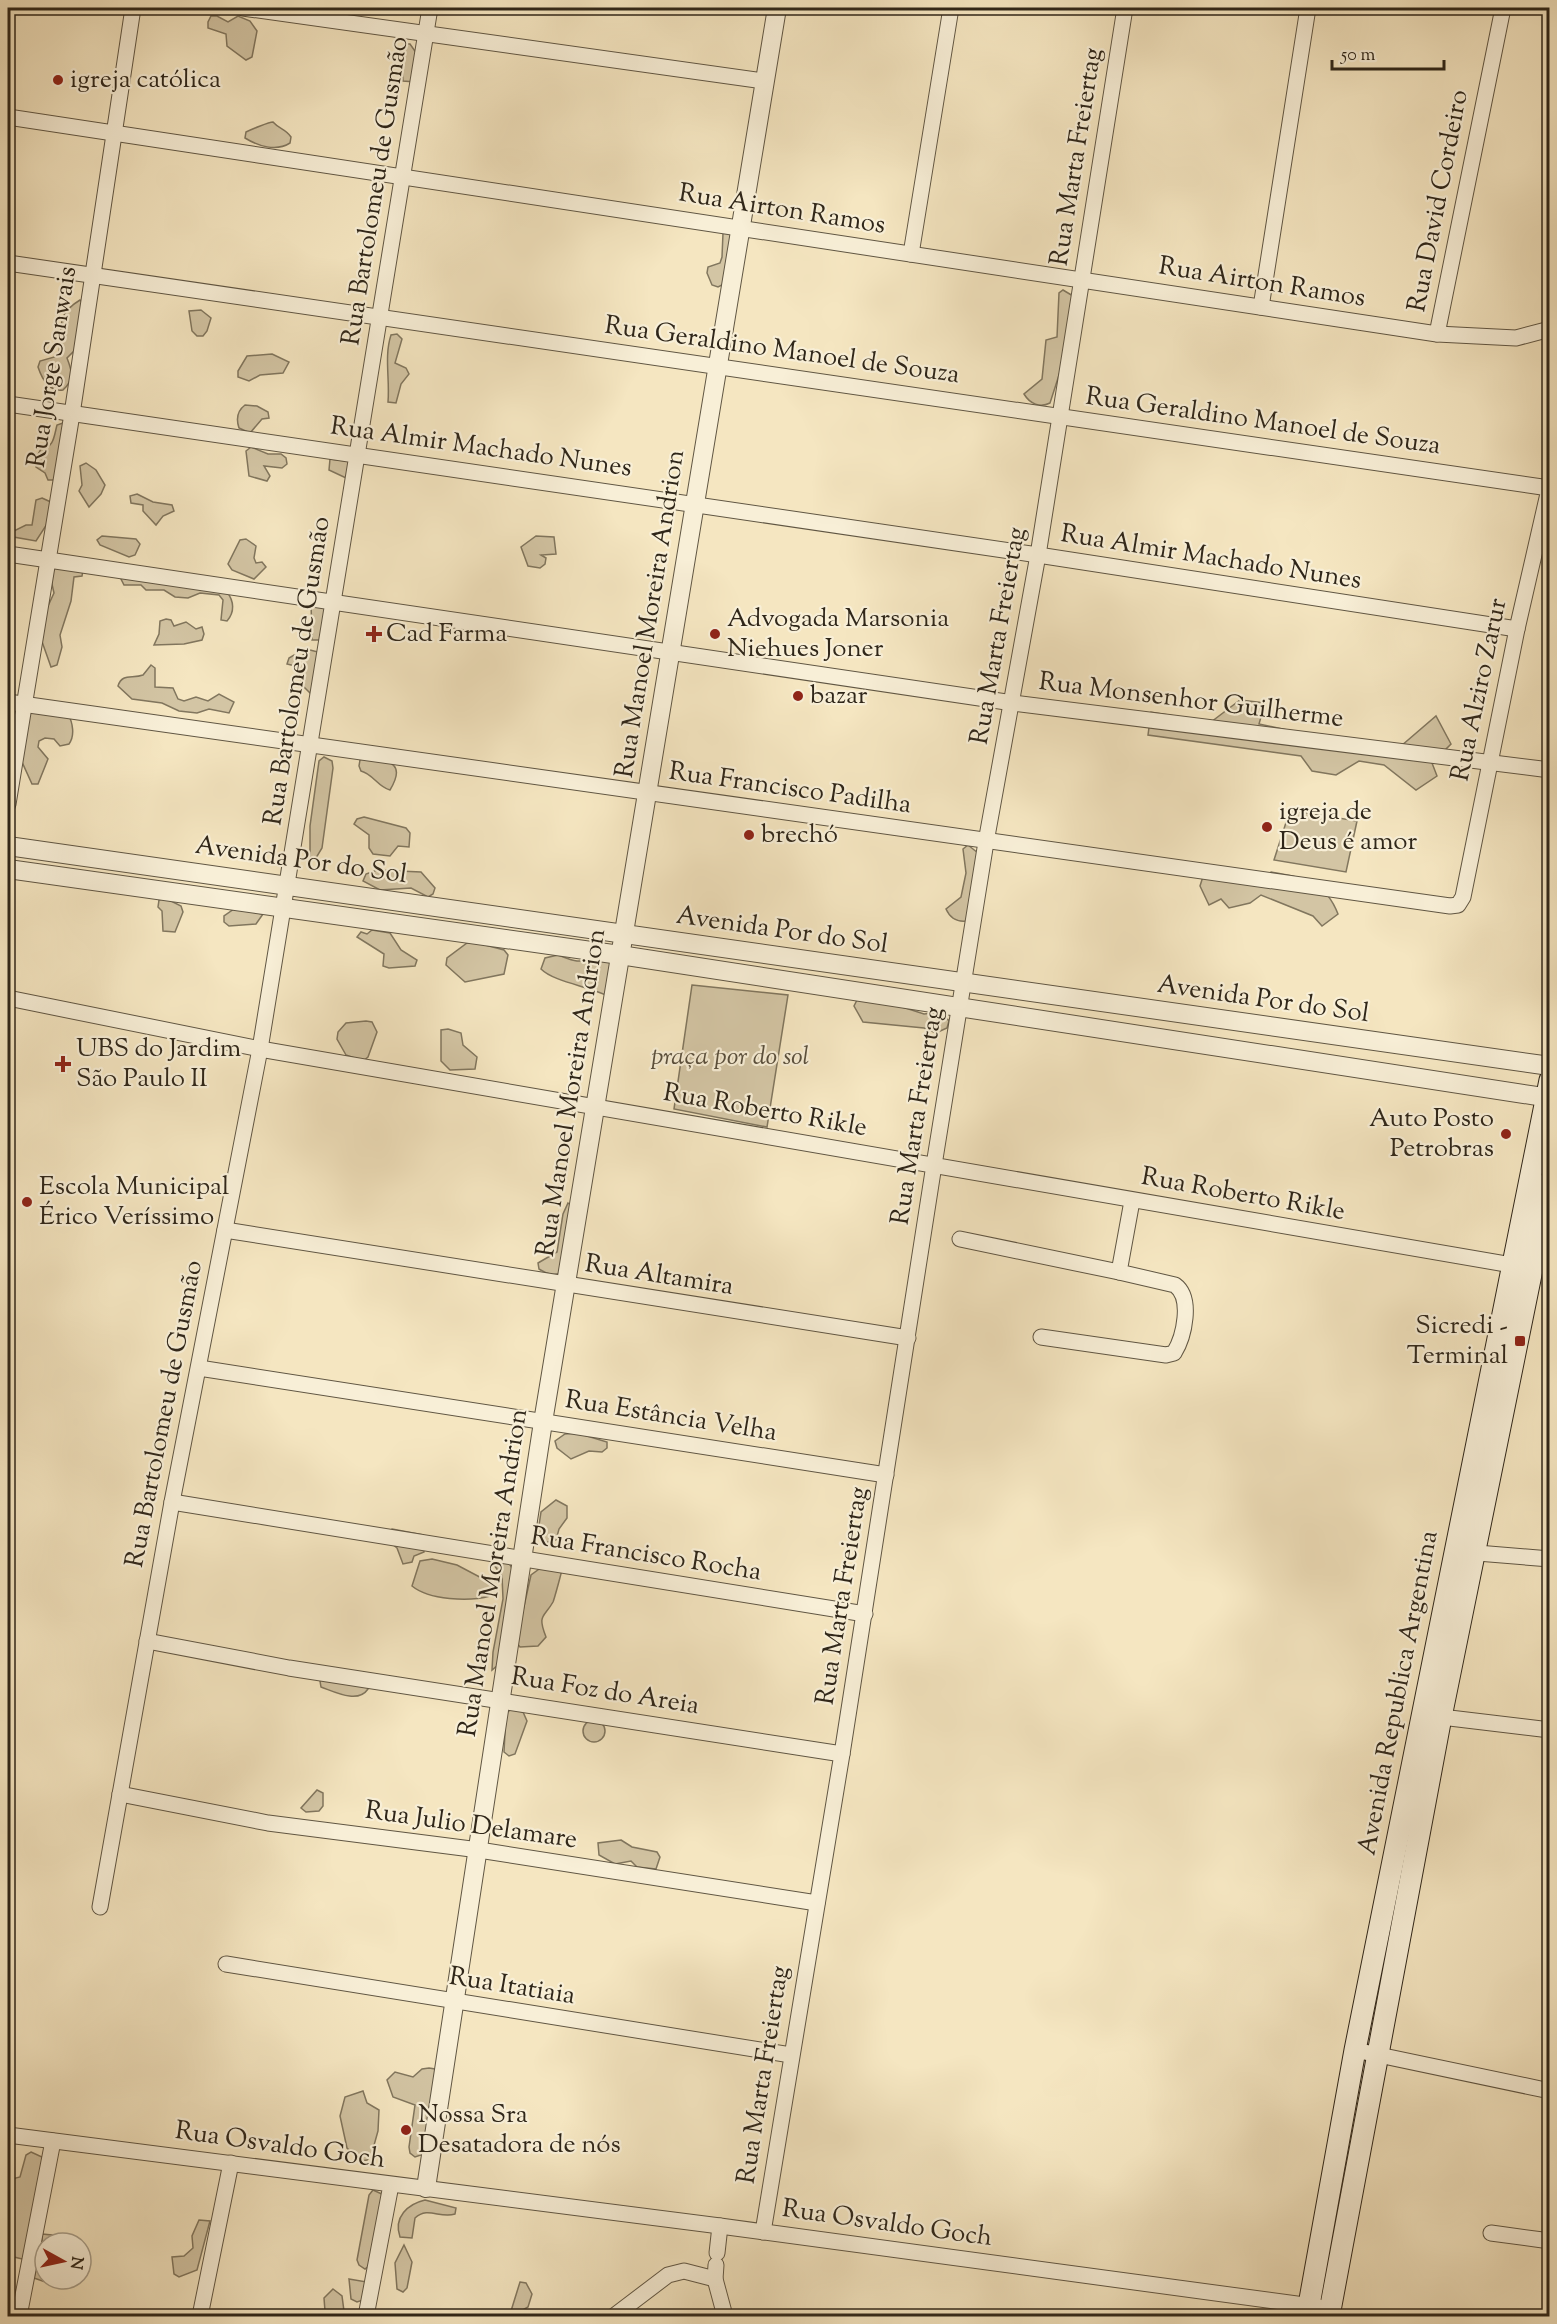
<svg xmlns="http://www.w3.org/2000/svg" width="1557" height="2324" viewBox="0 0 1557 2324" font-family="'Sorts Mill Goudy',serif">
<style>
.green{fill:#d3c5a4;stroke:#81765e;stroke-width:1.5}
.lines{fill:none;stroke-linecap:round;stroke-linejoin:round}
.minor-casing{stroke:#605643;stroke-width:17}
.tertiary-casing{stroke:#605643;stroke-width:20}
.secondary-casing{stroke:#2f2619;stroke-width:23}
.minor{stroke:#f8efd7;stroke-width:15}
.tertiary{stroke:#f8efd7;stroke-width:18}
.secondary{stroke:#f8efd7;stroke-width:21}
.poi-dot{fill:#8f2418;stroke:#f8efd7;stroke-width:2}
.labels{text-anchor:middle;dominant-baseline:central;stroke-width:4.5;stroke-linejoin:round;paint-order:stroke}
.poi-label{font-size:26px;fill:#2f2619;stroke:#f8efd7;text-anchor:start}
.street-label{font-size:26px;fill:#2f2619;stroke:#f8efd7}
.park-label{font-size:26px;font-style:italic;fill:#584e3c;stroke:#f8efd7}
</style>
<rect width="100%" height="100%" fill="#f5e6c1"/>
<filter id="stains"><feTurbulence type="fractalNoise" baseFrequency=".00333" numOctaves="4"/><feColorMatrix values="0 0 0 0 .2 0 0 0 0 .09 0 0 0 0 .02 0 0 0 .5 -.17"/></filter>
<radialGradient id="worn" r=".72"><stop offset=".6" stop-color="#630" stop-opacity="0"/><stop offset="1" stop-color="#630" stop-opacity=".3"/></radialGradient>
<!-- green -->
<g class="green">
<path d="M 211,16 L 217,16 L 228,22 L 238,16 L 250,21 L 257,31 L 252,57 L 246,60 L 227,46 L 226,34 L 208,28 L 208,22 Z"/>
<path d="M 404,44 L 410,44 L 417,54 L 415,82 L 403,81 L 401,57 Z"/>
<path d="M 273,122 C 279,129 286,129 291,137 L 290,143 C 276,152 258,146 245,138 L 246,132 C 250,130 269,122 273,122 Z"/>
<path d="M 729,231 L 734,235 L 724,284 L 718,287 L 712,285 L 707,273 L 708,267 L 720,263 L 722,257 L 723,233 Z"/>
<path d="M 1063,290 L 1073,296 L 1060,372 L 1050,403 C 1040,408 1030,404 1024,394 L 1042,379 L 1046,340 L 1057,337 L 1059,293 Z"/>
<path d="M 80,300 L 87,307 L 76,349 L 67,358 C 72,371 75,379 63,390 C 49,392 42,379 38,367 L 40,361 L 58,356 C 65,330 52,317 80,300 Z"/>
<path d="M 201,310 L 211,318 L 207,331 L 203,336 L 197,336 L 192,331 L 189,311 Z"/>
<path d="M 397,334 L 402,339 L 395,363 L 406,368 L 409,374 L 401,384 L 396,403 L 388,402 C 390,380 384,356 391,335 Z"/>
<path d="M 272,354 L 289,362 L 283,373 L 260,375 L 249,381 L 238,377 L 238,371 L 247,356 Z"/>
<path d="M 245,405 L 257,406 L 268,412 L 269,418 L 262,419 L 250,433 L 239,428 C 236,419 237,411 245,405 Z"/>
<path d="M 63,423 L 66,433 L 54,480 L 48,480 L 45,473 L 36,467 L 35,460 L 41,449 C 54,448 54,436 57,425 Z"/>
<path d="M 251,447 L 268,454 L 281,454 L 286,458 L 287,464 L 282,468 L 264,466 L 270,476 L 267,481 L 249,476 L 246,451 Z"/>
<path d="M 330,459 L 354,462 L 346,478 L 329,470 Z"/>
<path d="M 86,463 L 96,470 L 105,485 L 101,494 L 89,507 L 79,491 L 82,485 L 80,466 Z"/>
<path d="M 137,494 L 153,502 L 172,505 L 174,511 L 163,516 L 156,525 L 143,511 L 143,505 L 131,503 L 130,496 Z"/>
<path d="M 42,498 L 53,503 L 49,521 L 36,541 L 8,536 L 8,529 L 14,531 L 26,525 L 32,525 L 36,500 Z"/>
<path d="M 102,536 L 136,539 L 140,544 L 135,555 L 129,557 L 100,545 L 97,540 Z"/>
<path d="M 536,536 L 554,537 L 556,554 L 541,555 L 546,558 L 545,564 L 540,568 L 528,566 L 521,547 Z"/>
<path d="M 246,539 L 256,546 L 254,558 L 256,563 L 262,562 L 266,567 L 254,579 L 232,570 L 228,564 L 240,540 Z"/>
<path d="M 54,568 L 83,570 L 82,576 L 74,577 L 71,601 L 60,635 L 62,647 L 57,665 L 51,667 L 40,636 L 43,617 L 54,593 L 51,580 Z"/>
<path d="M 125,574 L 227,592 C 234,601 235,612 227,621 L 221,620 L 223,600 L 219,595 L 200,593 L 188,598 L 175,597 L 164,590 L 146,590 L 141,585 L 124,585 L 121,579 Z"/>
<path d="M 311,602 L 328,608 L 325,640 L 312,640 Z"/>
<path d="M 166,619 L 171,620 L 174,626 L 186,622 L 196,629 L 202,627 L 204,634 L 202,640 L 184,644 L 154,645 L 159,634 L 160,621 Z"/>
<path d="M 310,650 L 318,652 L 315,689 L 310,693 L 301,684 L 302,672 L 299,667 L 287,664 L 289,658 L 294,655 L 300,657 Z"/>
<path d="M 151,665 L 155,668 L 155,687 L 173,688 L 178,699 L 184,701 L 196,697 L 208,701 L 219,694 L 234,702 L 229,713 L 209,709 L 197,713 L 179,711 L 162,703 L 132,699 L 118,686 C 122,673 132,679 143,675 Z"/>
<path d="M 1240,700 L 1265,703 L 1259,724 L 1319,737 L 1401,746 L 1436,716 L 1451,744 L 1432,763 L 1437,776 L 1416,790 L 1384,765 L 1359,761 L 1336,775 L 1312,771 L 1301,756 L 1148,735 L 1151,712 L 1211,722 Z"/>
<path d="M 24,712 L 68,714 C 73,723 75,736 69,744 L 60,746 L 54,739 L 45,738 L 39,741 L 38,747 L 48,759 L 38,784 L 32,784 L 22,762 Z"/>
<path d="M 324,757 L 332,761 L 333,768 L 322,848 L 316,858 L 310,857 L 310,826 L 319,761 Z"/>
<path d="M 366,757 C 388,761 407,762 390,790 C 378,787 373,774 361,771 L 359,766 L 360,760 Z"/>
<path d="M 1290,810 L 1357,821 L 1346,872 L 1274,860 Z"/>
<path d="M 364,817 L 406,828 L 410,833 L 409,847 L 398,846 L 390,856 L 373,854 L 369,848 L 369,835 L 354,824 L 357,819 Z"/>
<path d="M 968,845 L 978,853 L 973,911 L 966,921 C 956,922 950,918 946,909 L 961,897 L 966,873 L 963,849 Z"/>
<path d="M 377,870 L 421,872 L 435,888 L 433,894 L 428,897 L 411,888 L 380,890 L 363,881 L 366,874 Z"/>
<path d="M 1205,870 L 1264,881 L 1271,872 C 1303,878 1325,880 1338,914 L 1322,926 L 1313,916 L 1261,895 L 1250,903 L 1229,908 L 1221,899 L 1209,905 L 1200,886 Z"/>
<path d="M 165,898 L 181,906 L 183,912 L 175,932 L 163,931 L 162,911 L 158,907 L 159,900 Z"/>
<path d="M 234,909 L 263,914 L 256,924 L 229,926 L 224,922 L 224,916 Z"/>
<path d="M 372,930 L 390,933 L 401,950 L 417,960 L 415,966 L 389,968 L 383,966 L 384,954 L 357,937 L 361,932 L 367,934 Z"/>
<path d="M 474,942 L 504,950 L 508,955 L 504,974 L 465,982 L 446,965 L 447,958 L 467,943 Z"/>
<path d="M 558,955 C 564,957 570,960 577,961 C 591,962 603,955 615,966 L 608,996 C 588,986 554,982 541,969 L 545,958 Z"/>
<path d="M 692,985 L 788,995 L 767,1127 L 674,1109 Z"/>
<path d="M 857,1000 L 893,1004 L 924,1014 L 942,1012 L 949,1021 L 947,1028 L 936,1033 L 924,1028 L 863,1022 L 854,1006 Z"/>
<path d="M 366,1021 L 372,1022 L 377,1032 L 368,1057 L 363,1061 L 346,1055 L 337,1039 L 338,1032 L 346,1023 Z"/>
<path d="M 448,1029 L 461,1033 L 463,1045 L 477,1057 L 475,1069 L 450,1070 L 441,1061 L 441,1030 Z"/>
<path d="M 568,1203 L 573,1207 L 563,1272 C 554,1277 547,1274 539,1269 L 538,1263 L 557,1252 L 563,1214 Z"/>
<path d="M 577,1433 L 607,1442 L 607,1448 L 602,1452 L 589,1451 L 571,1459 L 557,1448 L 555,1441 L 565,1434 Z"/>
<path d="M 556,1500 L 567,1506 L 567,1518 L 559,1529 L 556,1540 L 544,1543 L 538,1532 L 541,1512 Z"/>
<path d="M 392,1529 L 423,1535 L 424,1552 L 414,1556 L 412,1562 L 403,1564 L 397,1548 L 387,1540 L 387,1533 Z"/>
<path d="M 432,1559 L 457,1565 L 491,1583 L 490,1596 C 469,1602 429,1600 412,1586 L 420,1561 Z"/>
<path d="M 494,1559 L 509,1563 L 515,1574 L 498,1665 L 492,1670 L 493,1652 L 503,1599 L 502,1576 L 494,1565 Z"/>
<path d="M 542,1567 L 562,1569 C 562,1571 554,1600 553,1602 C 544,1618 537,1614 546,1637 L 538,1646 L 520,1647 L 516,1642 L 531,1575 Z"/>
<path d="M 324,1677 L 366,1683 L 368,1689 C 358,1704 335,1692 321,1687 L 320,1681 Z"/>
<path d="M 512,1709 L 523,1712 L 527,1721 L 515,1754 L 509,1756 L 504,1752 L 506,1713 Z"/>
<circle cx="594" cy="1731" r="11"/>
<path d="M 317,1790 L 323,1793 L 323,1806 L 319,1811 L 306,1812 L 301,1808 Z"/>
<path d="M 621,1840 L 632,1847 L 657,1852 L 660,1857 L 656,1869 L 637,1867 L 631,1861 L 615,1864 L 599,1855 L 598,1843 Z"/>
<path d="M 429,2068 L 435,2069 L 438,2075 L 427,2153 L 415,2157 L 410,2153 L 409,2147 L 415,2105 L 393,2097 L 387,2080 L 395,2072 L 413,2077 L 422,2069 Z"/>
<path d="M 363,2091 L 367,2103 L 379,2110 L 378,2131 L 371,2156 L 367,2160 L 361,2161 L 347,2148 L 340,2116 L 345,2097 Z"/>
<path d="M 31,2152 L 42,2157 L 44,2163 L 26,2254 L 22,2259 L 10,2256 L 8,2250 L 14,2233 L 14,2199 L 8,2193 L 8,2180 L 20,2177 L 26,2155 Z"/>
<path d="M 373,2190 L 384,2195 L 370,2265 L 365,2269 L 359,2265 L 357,2260 L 369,2195 Z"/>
<path d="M 425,2200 L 456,2208 L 455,2214 C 440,2219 428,2206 415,2218 L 412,2238 L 400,2237 C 393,2217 408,2204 425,2200 Z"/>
<path d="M 199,2220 L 210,2221 L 197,2270 L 179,2277 L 174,2274 L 172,2257 L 184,2256 L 193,2248 L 192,2236 Z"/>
<path d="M 42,2234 L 52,2235 L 54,2242 L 45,2243 L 45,2279 L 48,2279 L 45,2282 L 34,2278 L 42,2247 Z"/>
<path d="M 404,2245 L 412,2262 L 407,2288 L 403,2292 L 397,2289 L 395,2263 Z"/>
<path d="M 349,2279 L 367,2282 L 363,2300 L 357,2302 L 351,2299 Z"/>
<path d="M 8,2282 L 16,2291 L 15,2304 L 10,2307 Z"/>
<path d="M 520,2282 L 526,2283 L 532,2294 L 528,2307 L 516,2314 L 511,2311 Z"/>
<path d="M 333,2289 L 342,2296 L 344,2311 L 352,2316 L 310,2316 L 325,2311 L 324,2298 Z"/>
</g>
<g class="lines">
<!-- minor casing -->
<g class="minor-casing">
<g id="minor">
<path d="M 243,8 L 764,81"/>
<path d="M 8,117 L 1437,334 L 1516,338 L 1550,329"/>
<path d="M 911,254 L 951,8"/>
<path d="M 8,263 L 1549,488"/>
<path d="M 1261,307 L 1308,8"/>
<path d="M 1437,334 L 1503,8"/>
<path d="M 8,404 L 1038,555 L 1517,629"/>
<path d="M 8,554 L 1013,703 L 1550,770"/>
<path d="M 8,702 L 1450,906 L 1458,905 L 1463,897 L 1517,629 L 1550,485"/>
<path d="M 8,804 L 72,414 L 133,8"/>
<path d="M 8,998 L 260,1049 L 1523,1267"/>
<path d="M 225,1230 L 908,1338"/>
<path d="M 960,1239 L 1119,1272"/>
<path d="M 1041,1337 L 1166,1355 L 1174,1353 C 1184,1337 1193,1298 1175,1285 L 1119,1272 L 1132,1201"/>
<path d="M 199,1368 L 886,1475"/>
<path d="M 172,1502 L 865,1614"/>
<path d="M 1465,1552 L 1550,1559"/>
<path d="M 147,1641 L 289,1668 L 842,1754"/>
<path d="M 1433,1716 L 1550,1730"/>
<path d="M 120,1794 L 268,1823 L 479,1850 L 817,1903"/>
<path d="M 100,1907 L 172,1502 L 260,1049 L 430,8"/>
<path d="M 226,1964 L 791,2055"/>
<path d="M 1355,2050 L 1550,2091"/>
<path d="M 8,2135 L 720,2226 L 1319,2307"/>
<path d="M 763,2232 L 842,1754 L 934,1165 L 986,842 L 1038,555 L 1125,8"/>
<path d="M 1491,2233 L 1550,2241"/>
<path d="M 717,2253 L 720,2226"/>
<path d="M 716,2265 L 715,2279 L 725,2316"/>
<path d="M 19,2316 L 53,2141"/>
<path d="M 200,2316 L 231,2163"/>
<path d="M 366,2316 L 391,2185"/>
<path d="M 614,2316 L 668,2275 L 684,2271 L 715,2279"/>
</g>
</g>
<!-- tertiary casing -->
<g class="tertiary-casing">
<g id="tertiary">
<path d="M 8,846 L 1550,1066"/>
<path d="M 8,869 L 620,955 L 1550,1098"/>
<path d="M 426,2188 L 543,1422 L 777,8"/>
</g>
</g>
<!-- secondary casing -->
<g class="secondary-casing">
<g id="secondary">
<path d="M 1307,2316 L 1355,2050 L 1550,1080"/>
<path d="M 1329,2316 L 1441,1717 L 1550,1181"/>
</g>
</g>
<!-- minor -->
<use href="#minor" class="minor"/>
<!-- tertiary -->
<use href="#tertiary" class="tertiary"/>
<!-- secondary -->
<use href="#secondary" class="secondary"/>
</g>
<!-- markers -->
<g class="poi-dot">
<circle cx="58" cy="80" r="6"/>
<path d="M371 625h6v6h6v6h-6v6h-6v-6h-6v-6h6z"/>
<circle cx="715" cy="634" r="6"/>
<circle cx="798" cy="696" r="6"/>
<circle cx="1267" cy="827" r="6"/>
<circle cx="749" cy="835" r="6"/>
<path d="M60 1055h6v6h6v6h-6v6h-6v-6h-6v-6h6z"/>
<circle cx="1506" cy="1134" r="6"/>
<circle cx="27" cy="1202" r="6"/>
<rect x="1514" y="1335" width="12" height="12" rx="3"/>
<circle cx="406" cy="2130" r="6"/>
</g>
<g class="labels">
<!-- poi labels -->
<g class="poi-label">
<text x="70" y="80">igreja católica</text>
<text x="727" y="619">Advogada Marsonia<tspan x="727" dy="30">Niehues Joner</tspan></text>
<text x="386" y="634">Cad Farma</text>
<text x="810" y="696">bazar</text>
<text x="1279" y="812">igreja de<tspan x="1279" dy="30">Deus é amor</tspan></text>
<text x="761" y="835">brechó</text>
<text x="76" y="1049">UBS do Jardim<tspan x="76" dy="30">São Paulo II</tspan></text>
<text x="1494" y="1119" text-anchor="end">Auto Posto<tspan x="1494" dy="30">Petrobras</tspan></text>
<text x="39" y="1187">Escola Municipal<tspan x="39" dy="30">Érico Veríssimo</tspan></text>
<text x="1508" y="1326" text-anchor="end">Sicredi -<tspan x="1508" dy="30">Terminal</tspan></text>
<text x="418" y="2115">Nossa Sra<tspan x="418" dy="30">Desatadora de nós</tspan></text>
</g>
<!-- street labels -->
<g class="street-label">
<text transform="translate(1077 157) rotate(-81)">Rua Marta Freiertag</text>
<text transform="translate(376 191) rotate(-81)">Rua Bartolomeu de Gusmão</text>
<text transform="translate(1439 201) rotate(-79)">Rua David Cordeiro</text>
<text transform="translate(782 210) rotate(9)">Rua Airton Ramos</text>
<text transform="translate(1262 283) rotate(9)">Rua Airton Ramos</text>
<text transform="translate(782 351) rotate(8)">Rua Geraldino Manoel de Souza</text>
<text transform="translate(53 367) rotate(-81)">Rua Jorge Sanwais</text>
<text transform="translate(1263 422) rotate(8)">Rua Geraldino Manoel de Souza</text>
<text transform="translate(481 448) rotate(8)">Rua Almir Machado Nunes</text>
<text transform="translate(1211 558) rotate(9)">Rua Almir Machado Nunes</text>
<text transform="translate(651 614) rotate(-81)">Rua Manoel Moreira Andrion</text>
<text transform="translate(999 636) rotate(-80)">Rua Marta Freiertag</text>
<text transform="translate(298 671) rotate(-81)">Rua Bartolomeu de Gusmão</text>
<text transform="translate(1480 690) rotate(-78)">Rua Alziro Zarur</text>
<text transform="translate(1191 701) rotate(7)">Rua Monsenhor Guilherme</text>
<text transform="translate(790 789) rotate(8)">Rua Francisco Padilha</text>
<text transform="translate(301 861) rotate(8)">Avenida Por do Sol</text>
<text transform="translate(782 931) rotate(8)">Avenida Por do Sol</text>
<text transform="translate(1263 1000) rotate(8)">Avenida Por do Sol</text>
<text transform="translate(572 1093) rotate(-81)">Rua Manoel Moreira Andrion</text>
<text transform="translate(765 1111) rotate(10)">Rua Roberto Rikle</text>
<text transform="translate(918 1116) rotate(-81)">Rua Marta Freiertag</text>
<text transform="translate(1243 1195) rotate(10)">Rua Roberto Rikle</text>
<text transform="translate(659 1276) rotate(9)">Rua Altamira</text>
<text transform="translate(165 1414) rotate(-79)">Rua Bartolomeu de Gusmão</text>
<text transform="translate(671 1417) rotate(9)">Rua Estância Velha</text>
<text transform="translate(646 1555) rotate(9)">Rua Francisco Rocha</text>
<text transform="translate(494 1573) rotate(-81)">Rua Manoel Moreira Andrion</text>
<text transform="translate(843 1596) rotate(-81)">Rua Marta Freiertag</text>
<text transform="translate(605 1692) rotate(9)">Rua Foz do Areia</text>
<text transform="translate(1399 1693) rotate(-79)">Avenida Republica Argentina</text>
<text transform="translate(471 1826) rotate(8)">Rua Julio Delamare</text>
<text transform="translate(512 1987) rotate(9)">Rua Itatiaia</text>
<text transform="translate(764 2075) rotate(-81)">Rua Marta Freiertag</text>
<text transform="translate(280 2146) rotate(8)">Rua Osvaldo Goch</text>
<text transform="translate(887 2224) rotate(8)">Rua Osvaldo Goch</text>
</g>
<!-- park labels -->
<g class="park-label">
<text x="730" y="1057">praça por do sol</text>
</g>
</g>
<!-- margin -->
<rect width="1557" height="2324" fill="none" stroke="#f5e6c1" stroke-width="30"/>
<rect x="9" y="9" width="1539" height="2306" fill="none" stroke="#2f2619" stroke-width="3"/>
<rect x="15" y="15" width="1527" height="2294" fill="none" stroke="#2f2619" stroke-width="1.5"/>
<!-- north arrow -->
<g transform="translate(63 2261) rotate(98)"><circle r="28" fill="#f8efd7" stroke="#a89f8b" stroke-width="1.5"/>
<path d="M0-4.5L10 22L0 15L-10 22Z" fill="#8f2418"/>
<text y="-9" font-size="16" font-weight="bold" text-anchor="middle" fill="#2f2619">N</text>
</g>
<!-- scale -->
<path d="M1332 60v9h112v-9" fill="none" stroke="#2f2619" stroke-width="3"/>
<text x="1341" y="60" font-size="18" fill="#2f2619" stroke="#f8efd7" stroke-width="4.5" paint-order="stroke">50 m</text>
<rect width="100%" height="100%" filter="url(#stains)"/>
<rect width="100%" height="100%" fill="url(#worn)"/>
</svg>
